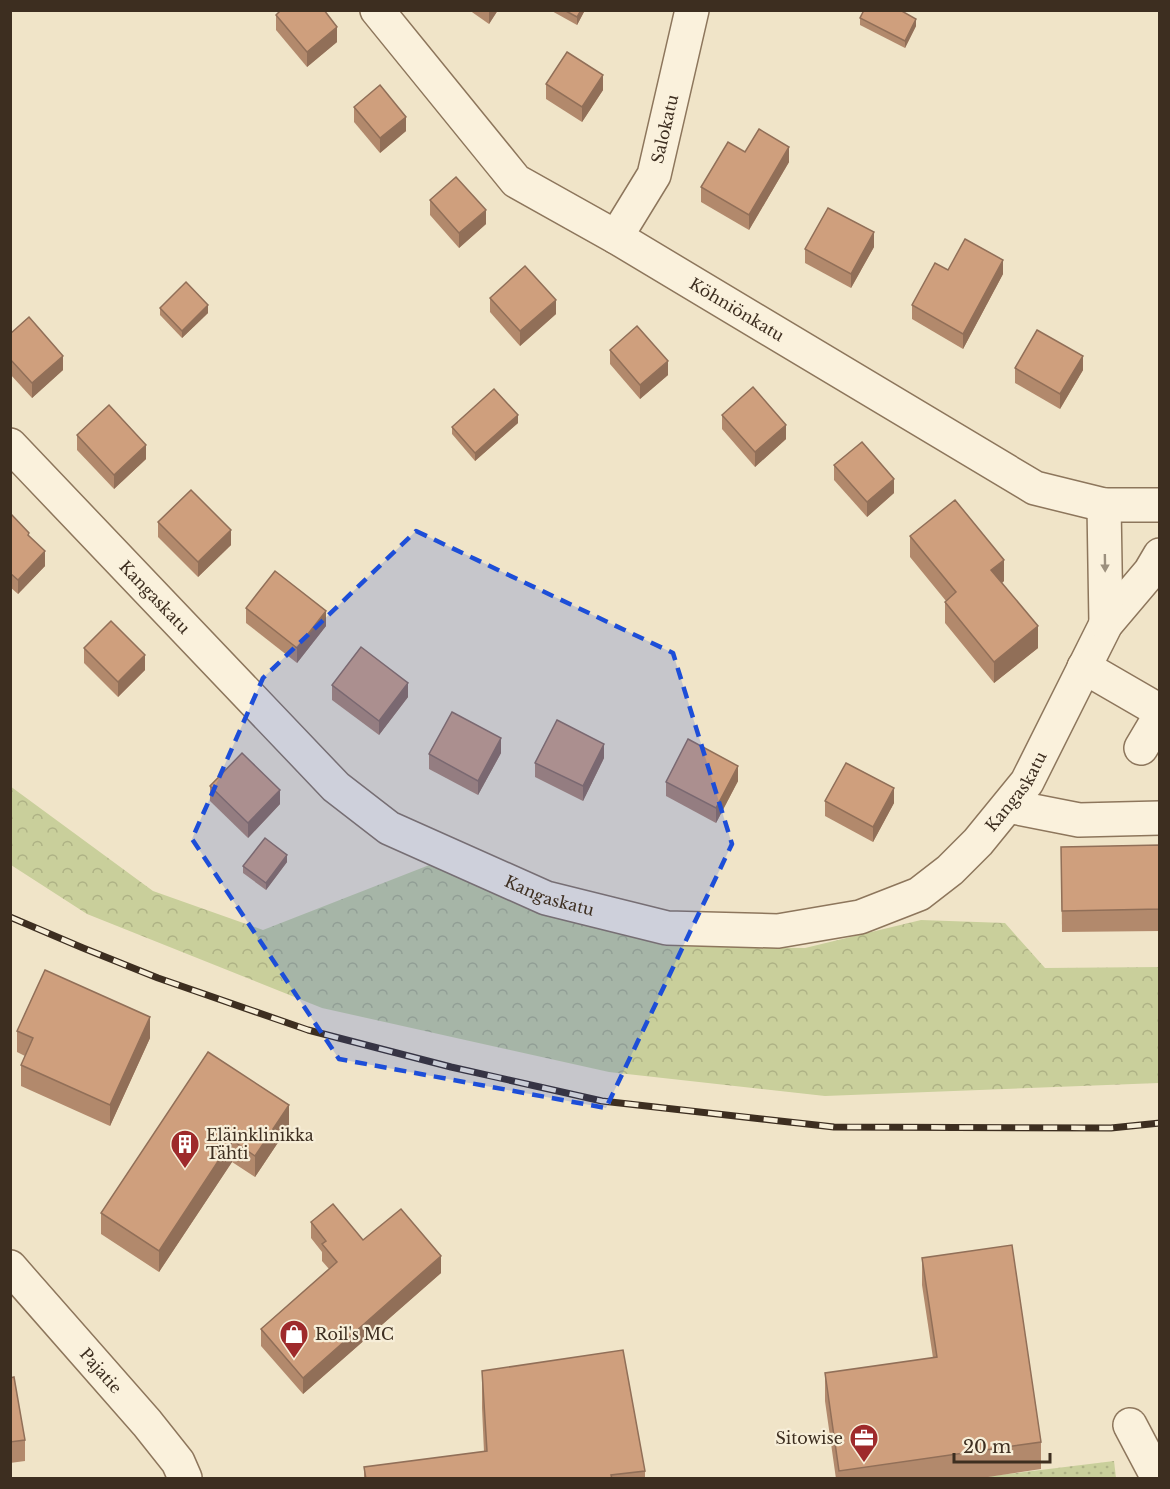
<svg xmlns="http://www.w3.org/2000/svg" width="1170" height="1489" viewBox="0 0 1170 1489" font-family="'Libre Baskerville',serif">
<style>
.grass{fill:url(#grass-dots)}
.forest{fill:url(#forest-crowns)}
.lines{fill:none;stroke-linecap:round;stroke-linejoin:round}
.minor-casing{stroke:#8d765c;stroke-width:36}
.minor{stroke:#faf1dc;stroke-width:33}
.rail-casing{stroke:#3d2e20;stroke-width:7}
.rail{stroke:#f7eed8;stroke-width:4.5;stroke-dasharray:14;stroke-linecap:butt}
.wall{fill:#b2896c}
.shaded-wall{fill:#916f58}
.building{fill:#cf9f7d;stroke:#916f58;stroke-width:1.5}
.oneway{fill:#9c907e}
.marked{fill:#1d4ed8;fill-opacity:0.2;stroke:#1d4ed8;stroke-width:4.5;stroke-dasharray:12 8;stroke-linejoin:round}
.labels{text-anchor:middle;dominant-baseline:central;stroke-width:4.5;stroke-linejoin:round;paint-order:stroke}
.street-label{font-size:16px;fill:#3d2e20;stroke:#f7eed8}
.poi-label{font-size:16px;fill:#3d2e20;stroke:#f7eed8;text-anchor:start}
</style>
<defs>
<pattern id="grass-dots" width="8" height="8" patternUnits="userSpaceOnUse" patternTransform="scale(1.5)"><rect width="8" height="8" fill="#c9cf9b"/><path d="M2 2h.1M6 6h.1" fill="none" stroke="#aeb285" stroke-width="1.8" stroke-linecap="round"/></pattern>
<pattern id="forest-crowns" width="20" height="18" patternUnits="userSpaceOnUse" patternTransform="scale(1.5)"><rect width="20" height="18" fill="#c9cf9b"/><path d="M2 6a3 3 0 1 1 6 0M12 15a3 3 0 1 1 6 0" fill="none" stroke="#aeb285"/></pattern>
</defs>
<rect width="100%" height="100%" fill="#f0e4c8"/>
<!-- grass -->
<path class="grass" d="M 1114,1461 L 1116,1478 L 975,1478 Z"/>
<!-- forest -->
<path class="forest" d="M 10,786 L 153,891 L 263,930 L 437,862 L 534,907 L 665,946 L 805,948 L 921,920 L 1005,923 L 1045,968 L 1159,967 L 1159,1083 L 825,1096 L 609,1072 L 322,1008 L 87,914 L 11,865 Z"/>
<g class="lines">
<!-- minor casing -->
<g class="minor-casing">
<g id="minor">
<path id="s1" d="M 377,10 L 516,181 L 616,237 L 1035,488 L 1104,505 L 1160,505"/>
<path id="s2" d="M 616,237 L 654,175 L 692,10"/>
<path id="s3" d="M 10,445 L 336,787 L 389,828 L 546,898 L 667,928 L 778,931 L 860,917 L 919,894 L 950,870 L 978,842 L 1027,782 L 1106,624 L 1150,572 L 1160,555"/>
<path d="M 1104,505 L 1106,624"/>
<path d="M 1084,667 L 1160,711"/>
<path d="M 1141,748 L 1160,716"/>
<path d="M 1008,806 L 1079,820 L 1160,818"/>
<path id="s4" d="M 10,1267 L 147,1423 L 178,1462 L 185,1478"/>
<path d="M 1130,1425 L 1158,1478"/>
</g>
</g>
<!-- minor -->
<use href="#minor" class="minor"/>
<!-- rail casing -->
<g class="rail-casing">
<path id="rail" d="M 10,917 L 83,948 L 158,978 L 308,1030 L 451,1067 L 602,1101 L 834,1127 L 1111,1128 L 1160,1123"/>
</g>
<!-- rail -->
<use href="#rail" class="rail"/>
</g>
<!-- wall -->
<g class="wall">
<path d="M 469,10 L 498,10 L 489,24 Z"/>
<path d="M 550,10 L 585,10 L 577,25 Z"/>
<path d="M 276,15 L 337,42 L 307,67 L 276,30 Z"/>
<path d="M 860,18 L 916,26 L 905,48 L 860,25 Z"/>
<path d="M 546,84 L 603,90 L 582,122 L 546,99 Z"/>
<path d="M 354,107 L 406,131 L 380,153 L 354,122 Z"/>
<path d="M 745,152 L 789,162 L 749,230 L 701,202 L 701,187 Z"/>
<path d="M 430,200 L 486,224 L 459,248 L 430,215 Z"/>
<path d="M 874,247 L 851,288 L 805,263 L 805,249 Z"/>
<path d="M 948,270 L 1003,274 L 963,349 L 912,319 L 912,305 Z"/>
<path d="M 490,298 L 556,314 L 520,346 L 490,312 Z"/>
<path d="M 160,308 L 208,313 L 182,338 L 160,315 Z"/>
<path d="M 10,334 L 63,370 L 32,398 L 10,374 Z"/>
<path d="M 610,350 L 668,375 L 640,399 L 610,364 Z"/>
<path d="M 1015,368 L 1083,370 L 1060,409 L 1015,383 Z"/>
<path d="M 722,415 L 786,439 L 755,467 L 722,429 Z"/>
<path d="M 518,423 L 475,461 L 452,434 L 452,427 Z"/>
<path d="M 77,435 L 146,459 L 114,489 L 77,450 Z"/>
<path d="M 834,465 L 894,493 L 867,517 L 834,480 Z"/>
<path d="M 10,514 L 29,536 L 45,566 L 18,594 L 10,587 Z"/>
<path d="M 158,522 L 231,545 L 198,577 L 158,537 Z"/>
<path d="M 910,536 L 1004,581 L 1002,583 L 1038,648 L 994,683 L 945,623 L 945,602 L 946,601 L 910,557 Z"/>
<path d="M 246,608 L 326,626 L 297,663 L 246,623 Z"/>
<path d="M 84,648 L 145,670 L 118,697 L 84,663 Z"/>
<path d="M 332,685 L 408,697 L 379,735 L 332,700 Z"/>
<path d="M 501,753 L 478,795 L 429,769 L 429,754 Z"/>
<path d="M 604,758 L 583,801 L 535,777 L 535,763 Z"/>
<path d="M 738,781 L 716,823 L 666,796 L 666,782 Z"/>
<path d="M 210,786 L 280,804 L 248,838 L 210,801 Z"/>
<path d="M 825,801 L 894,803 L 873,842 L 825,816 Z"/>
<path d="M 1160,845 L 1160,931 L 1062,932 L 1061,847 Z"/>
<path d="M 287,862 L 266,890 L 243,873 L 243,866 Z"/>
<path d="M 17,1031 L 150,1038 L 110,1126 L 21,1086 L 21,1065 L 25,1056 L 17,1052 Z"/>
<path d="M 289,1105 L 289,1126 L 255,1177 L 232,1162 L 159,1272 L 101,1234 L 101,1213 Z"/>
<path d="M 311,1222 L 363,1240 L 441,1273 L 303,1394 L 261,1346 L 261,1329 L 329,1269 L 322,1261 L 322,1252 L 311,1238 Z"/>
<path d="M 922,1258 L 1041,1442 L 1041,1469 L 975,1479 L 836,1479 L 825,1401 L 825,1373 L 933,1358 L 922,1285 Z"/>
<path d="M 482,1371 L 645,1471 L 645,1479 L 364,1479 L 364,1467 L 484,1452 L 482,1408 Z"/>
<path d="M 10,1378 L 25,1440 L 25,1461 L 10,1463 Z"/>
</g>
<!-- shaded-wall -->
<g class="shaded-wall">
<path d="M 489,10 L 498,10 L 489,24 Z"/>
<path d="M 581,10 L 585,10 L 577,25 L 577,17 Z"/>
<path d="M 916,19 L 916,26 L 905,48 L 905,41 Z"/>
<path d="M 337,27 L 337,42 L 307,67 L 307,52 Z"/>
<path d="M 603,75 L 603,90 L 582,122 L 582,107 Z"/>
<path d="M 406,117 L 406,131 L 380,153 L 380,138 Z"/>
<path d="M 789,147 L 789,162 L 749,230 L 749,215 Z"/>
<path d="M 486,210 L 486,224 L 459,248 L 459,233 Z"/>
<path d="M 874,232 L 874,247 L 851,288 L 851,274 Z"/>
<path d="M 1003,260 L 1003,274 L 963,349 L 963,334 Z"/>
<path d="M 556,300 L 556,314 L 520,346 L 520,331 Z"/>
<path d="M 208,305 L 208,313 L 182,338 L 182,331 Z"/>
<path d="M 63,356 L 63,370 L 32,398 L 32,383 Z"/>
<path d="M 1083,356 L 1083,370 L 1060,409 L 1060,394 Z"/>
<path d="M 668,361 L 668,375 L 640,399 L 640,385 Z"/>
<path d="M 518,415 L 518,423 L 475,461 L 475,453 Z"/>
<path d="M 786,425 L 786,439 L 755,467 L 755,452 Z"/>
<path d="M 146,445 L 146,459 L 114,489 L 114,475 Z"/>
<path d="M 894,479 L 894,493 L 867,517 L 867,502 Z"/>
<path d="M 231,530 L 231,545 L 198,577 L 198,562 Z"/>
<path d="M 45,551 L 45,566 L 18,594 L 18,580 Z"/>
<path d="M 1004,560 L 1004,581 L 991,591 L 991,570 Z"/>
<path d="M 326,611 L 326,626 L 297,663 L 297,648 Z"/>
<path d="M 1038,626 L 1038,648 L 994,683 L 994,662 Z"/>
<path d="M 145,655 L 145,670 L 118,697 L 118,682 Z"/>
<path d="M 408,683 L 408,697 L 379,735 L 379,721 Z"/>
<path d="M 501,738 L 501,753 L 478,795 L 478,781 Z"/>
<path d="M 604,744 L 604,758 L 583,801 L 583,786 Z"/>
<path d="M 738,766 L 738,781 L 716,823 L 716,808 Z"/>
<path d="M 894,788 L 894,803 L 873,842 L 873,827 Z"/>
<path d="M 280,790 L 280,804 L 248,838 L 248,823 Z"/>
<path d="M 287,855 L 287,862 L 266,890 L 266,883 Z"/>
<path d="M 150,1017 L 150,1038 L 110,1126 L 110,1105 Z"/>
<path d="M 289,1105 L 289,1126 L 255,1177 L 255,1156 Z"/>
<path d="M 232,1140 L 232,1162 L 159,1272 L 159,1251 Z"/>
<path d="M 441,1256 L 441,1273 L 303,1394 L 303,1378 Z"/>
</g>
<!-- building -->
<g class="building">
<path d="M 281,10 L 324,10 L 337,27 L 307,52 L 276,15 Z"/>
<path d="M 564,10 L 581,10 L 577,17 Z"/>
<path d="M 864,10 L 900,10 L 916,19 L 905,41 L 860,18 Z"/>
<path d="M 567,52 L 603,75 L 582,107 L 546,84 Z"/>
<path d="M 380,85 L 406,117 L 380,138 L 354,107 Z"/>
<path d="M 759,129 L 789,147 L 749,215 L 701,187 L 728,142 L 745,152 Z"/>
<path d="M 456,177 L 486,210 L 459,233 L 430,200 Z"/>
<path d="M 828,208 L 874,232 L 851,274 L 805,249 Z"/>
<path d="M 965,239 L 1003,260 L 963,334 L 912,305 L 935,263 L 948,270 Z"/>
<path d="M 525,266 L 556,300 L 520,331 L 490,298 Z"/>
<path d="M 186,282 L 208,305 L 182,331 L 160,308 Z"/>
<path d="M 29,317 L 63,356 L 32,383 L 10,359 L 10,334 Z"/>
<path d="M 637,326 L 668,361 L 640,385 L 610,350 Z"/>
<path d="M 1037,330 L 1083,356 L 1060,394 L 1015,368 Z"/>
<path d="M 753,387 L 786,425 L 755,452 L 722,415 Z"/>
<path d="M 494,389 L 518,415 L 475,453 L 452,427 Z"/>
<path d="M 109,405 L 146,445 L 114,475 L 77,435 Z"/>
<path d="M 862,442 L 894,479 L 867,502 L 834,465 Z"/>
<path d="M 191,490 L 231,530 L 198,562 L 158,522 Z"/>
<path d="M 955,500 L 1004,560 L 991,570 L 1038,626 L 994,662 L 945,602 L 956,592 L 910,536 Z"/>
<path d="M 10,514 L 11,514 L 29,533 L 28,535 L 45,551 L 18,580 L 10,573 Z"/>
<path d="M 275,571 L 326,611 L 297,648 L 246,608 Z"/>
<path d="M 111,621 L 145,655 L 118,682 L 84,648 Z"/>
<path d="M 361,647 L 408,683 L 379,721 L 332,685 Z"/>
<path d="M 452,712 L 501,738 L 478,781 L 429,754 Z"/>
<path d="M 557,720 L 604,744 L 583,786 L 535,763 Z"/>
<path d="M 688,739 L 738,766 L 716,808 L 666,782 Z"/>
<path d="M 242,753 L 280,790 L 248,823 L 210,786 Z"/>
<path d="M 846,763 L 894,788 L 873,827 L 825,801 Z"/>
<path d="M 265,838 L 287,855 L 266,883 L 243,866 Z"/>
<path d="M 1160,845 L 1160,909 L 1062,911 L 1061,847 Z"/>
<path d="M 45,970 L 150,1017 L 110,1105 L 21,1065 L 33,1038 L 17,1031 Z"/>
<path d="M 208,1052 L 289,1105 L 255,1156 L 232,1140 L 159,1251 L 101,1213 Z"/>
<path d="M 333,1204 L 363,1240 L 401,1209 L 441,1256 L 303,1378 L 261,1329 L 337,1262 L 322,1244 L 326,1241 L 311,1222 Z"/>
<path d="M 1012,1245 L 1041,1442 L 839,1471 L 825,1373 L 937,1357 L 922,1258 Z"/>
<path d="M 623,1350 L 645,1471 L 611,1475 L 612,1479 L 366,1479 L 364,1467 L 487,1451 L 482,1371 Z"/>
<path d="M 14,1377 L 25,1440 L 10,1442 L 10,1378 Z"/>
</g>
<!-- one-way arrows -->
<defs><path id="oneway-solid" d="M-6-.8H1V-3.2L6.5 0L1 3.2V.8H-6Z" transform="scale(1.5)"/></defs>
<use class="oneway" href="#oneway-solid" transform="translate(1105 563) rotate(89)"/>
<!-- marked area -->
<path class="marked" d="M 416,531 L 673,653 L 732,844 L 606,1108 L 339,1059 L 192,839 L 263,678 Z"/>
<!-- icons -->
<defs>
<g id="building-pin" transform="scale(1.5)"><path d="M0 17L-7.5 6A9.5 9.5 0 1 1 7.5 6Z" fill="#9e2a2b" stroke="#f7eed8"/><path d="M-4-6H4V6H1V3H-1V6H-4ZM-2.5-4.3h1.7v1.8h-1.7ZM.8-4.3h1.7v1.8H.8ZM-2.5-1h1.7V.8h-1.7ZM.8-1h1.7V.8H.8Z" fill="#fff"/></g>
<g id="shop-pin" transform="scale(1.5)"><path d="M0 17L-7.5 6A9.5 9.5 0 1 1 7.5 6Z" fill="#9e2a2b" stroke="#f7eed8"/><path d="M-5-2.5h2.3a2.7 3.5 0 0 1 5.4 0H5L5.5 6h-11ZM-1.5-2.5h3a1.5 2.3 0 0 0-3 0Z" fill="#fff"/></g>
<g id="office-pin" transform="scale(1.5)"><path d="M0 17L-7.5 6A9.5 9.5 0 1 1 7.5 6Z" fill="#9e2a2b" stroke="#f7eed8"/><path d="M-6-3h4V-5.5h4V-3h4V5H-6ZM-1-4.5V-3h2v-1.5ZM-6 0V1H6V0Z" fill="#fff"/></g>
</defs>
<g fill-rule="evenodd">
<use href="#building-pin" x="185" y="1144"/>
<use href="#shop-pin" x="294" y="1334"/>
<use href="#office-pin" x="864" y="1438"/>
</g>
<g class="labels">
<!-- street labels -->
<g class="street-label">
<text stroke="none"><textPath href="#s2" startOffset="120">Salokatu</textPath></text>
<text stroke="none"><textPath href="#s1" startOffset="476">Köhniönkatu</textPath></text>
<text stroke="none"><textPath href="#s3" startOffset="210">Kangaskatu</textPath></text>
<text stroke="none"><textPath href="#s3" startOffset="1236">Kangaskatu</textPath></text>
<text stroke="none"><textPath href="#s3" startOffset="714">Kangaskatu</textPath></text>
<text stroke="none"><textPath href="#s4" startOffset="138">Pajatie</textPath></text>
</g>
<!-- poi labels -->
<g class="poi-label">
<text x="206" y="1135">Eläinklinikka<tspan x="206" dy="18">Tähti</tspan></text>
<text x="315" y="1334">Roil's MC</text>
<text x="843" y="1438" text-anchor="end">Sitowise</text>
</g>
</g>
<!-- border -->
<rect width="1170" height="1489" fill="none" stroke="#3d2e20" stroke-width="24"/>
<!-- scale -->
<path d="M954 1453v9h96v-9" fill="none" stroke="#3d2e20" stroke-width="3"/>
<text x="963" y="1453" font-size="18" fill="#3d2e20" stroke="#f7eed8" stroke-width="4.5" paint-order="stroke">20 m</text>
</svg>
